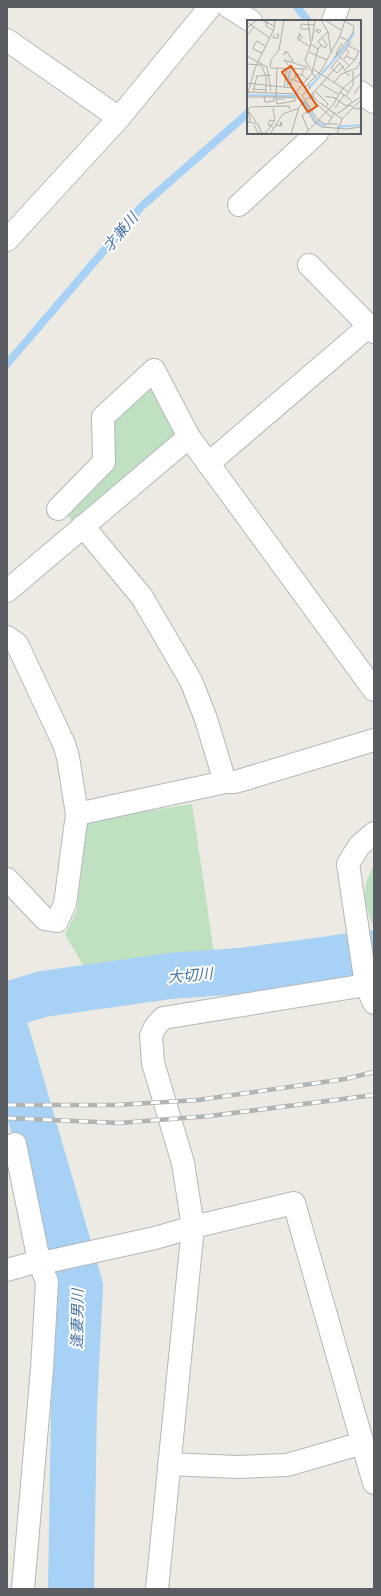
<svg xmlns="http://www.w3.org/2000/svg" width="381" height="1596" viewBox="0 0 381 1596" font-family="'Archivo Narrow','Noto Sans JP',sans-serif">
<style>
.green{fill:#c0e1c1}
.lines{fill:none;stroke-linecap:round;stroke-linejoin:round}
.stream{stroke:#a7d2f6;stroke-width:8}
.river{stroke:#a7d2f6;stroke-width:46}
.street-casing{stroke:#b4b7bb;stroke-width:24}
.secondary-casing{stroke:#b3b6bb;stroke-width:24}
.street{stroke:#fff;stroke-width:22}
.secondary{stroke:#fff;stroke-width:22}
.rail-casing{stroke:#b2b3b3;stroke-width:4.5}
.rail{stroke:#fff;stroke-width:3;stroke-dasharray:9;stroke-linecap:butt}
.labels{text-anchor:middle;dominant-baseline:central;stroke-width:4;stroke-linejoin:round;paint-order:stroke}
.water-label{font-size:15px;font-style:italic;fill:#4774a6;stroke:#fff}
.inset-river{fill:none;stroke:#a7d2f6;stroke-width:2}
.inset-road{fill:none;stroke:#aeaeaa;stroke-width:1}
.view{fill:#e15910;fill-opacity:0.15;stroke:#e15910;stroke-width:2}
.inset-edge{fill:none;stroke:#5a5d61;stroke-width:2}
</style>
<rect width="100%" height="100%" fill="#eceae2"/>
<!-- green -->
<g class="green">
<path d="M 152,379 L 181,436 L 74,524 L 65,511 L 108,467 L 108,419 Z"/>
<path d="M 192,804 L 215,959 L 83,965 L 65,934 L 77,911 L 85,821 Z"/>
<path d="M 374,863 L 374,924 L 372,924 L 364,898 L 366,883 Z"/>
</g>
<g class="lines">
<!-- stream -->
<g class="stream">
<path d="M 297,7 L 308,21"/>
<path d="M 7,364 L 142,206 L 248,113"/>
</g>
<!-- river -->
<g class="river">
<path d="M 7,1005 L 43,994 L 170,976 L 241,971 L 374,953"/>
<path d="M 7,1035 L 80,1286 L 74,1407 L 71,1589"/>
</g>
<!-- street casing -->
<g class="street-casing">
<g id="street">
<path d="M 229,7 L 251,21"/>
<path d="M 333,21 L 338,7"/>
<path d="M 7,40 L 119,118"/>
<path d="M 360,92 L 374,102"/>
<path d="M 239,205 L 317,133"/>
<path d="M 7,240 L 119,118 L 210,7"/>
<path d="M 309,265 L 369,326"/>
<path d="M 208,464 L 369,326 L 374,332"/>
<path d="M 58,509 L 104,462 L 103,417 L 154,370 L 189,437 L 374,690"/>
<path d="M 83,526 L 142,597 L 191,681 L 206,719 L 225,782"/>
<path d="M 7,591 L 189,437"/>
<path d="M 7,637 L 17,644 L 64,744 L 68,757 L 77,814 L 65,904 L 57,921 L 45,919 L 7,879"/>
<path d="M 77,814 L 225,782 L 235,782 L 374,740"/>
<path d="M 374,833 L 359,846 L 348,864 L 366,985 L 374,1003"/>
<path d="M 15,1144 L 39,1261 L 47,1282 L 42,1369 L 23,1589"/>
<path d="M 193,1227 L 294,1203 L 374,1483"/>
<path d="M 169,1464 L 237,1467 L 287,1465 L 363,1443"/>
<path d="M 157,1589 L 193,1227 L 183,1163 L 153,1063 L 151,1036 L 155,1027 L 163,1018 L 366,985"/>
</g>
</g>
<!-- secondary casing -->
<g class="secondary-casing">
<path id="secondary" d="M 7,1270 L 39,1261 L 51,1261 L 155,1238 L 193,1227"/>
</g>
<!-- street -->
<use href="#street" class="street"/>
<!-- secondary -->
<use href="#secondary" class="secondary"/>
<!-- rail casing -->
<g class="rail-casing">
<g id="rail">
<path d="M 7,1105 L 116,1105 L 198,1100 L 345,1079 L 374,1072"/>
<path d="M 7,1118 L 119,1123 L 210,1116 L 374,1095"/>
</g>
</g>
<!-- rail -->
<use href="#rail" class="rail"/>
</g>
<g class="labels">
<!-- water labels -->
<g class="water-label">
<text transform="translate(120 232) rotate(-50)">才兼川</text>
<text transform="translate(190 975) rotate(-5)">大切川</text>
<text transform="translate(77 1319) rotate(-89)">逢妻男川</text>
</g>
</g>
<!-- overview -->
<g transform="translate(247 20)">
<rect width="114" height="114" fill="#eceae2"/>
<path class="inset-river" d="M 40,66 L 43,50M 62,68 L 100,25 L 107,13M 0,75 L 48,76 L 58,83 L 69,102 L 79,106M 90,107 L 114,105"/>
<path class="inset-road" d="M 15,0 L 27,6M 20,0 L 19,6 L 27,11M 61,0 L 64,24 L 58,40 L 68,57M 74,0 L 81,12 L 84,32M 78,0 L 94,10M 7,7 L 23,18M 0,8 L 4,5 L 0,2 L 2,0M 63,9 L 54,9 L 54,4 L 68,5M 68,10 L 69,11 L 72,13 L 74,11 L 71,9 L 69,11M 0,15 L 7,7 L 4,5 L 10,0M 27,15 L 26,18 L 31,18 L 32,15 L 29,14M 56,16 L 52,20 L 64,27M 92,16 L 103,22M 52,20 L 50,18 L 52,17 L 54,15 L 52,13 L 52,17M 65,21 L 68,0M 64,24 L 71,29 L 74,25 L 78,28 L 80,25 L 75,18M 74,25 L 71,21 L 81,12M 102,26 L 112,31 L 108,40M 40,32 L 36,35 L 39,31 L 41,33 L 43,37 L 46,40 L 45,42M 62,32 L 80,40M 15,33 L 6,29 L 7,25 L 10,21 L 18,26M 91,35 L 89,33 L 95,23M 0,36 L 20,47 L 24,71M 93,37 L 103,46M 87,38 L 106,13 L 107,6 L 97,1M 97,39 L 102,32 L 99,30M 92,42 L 102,56M 0,44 L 14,45 L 19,56 L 19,72M 97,46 L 90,53 L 84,48 L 104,23M 23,48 L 24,40 L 32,30 L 37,0M 24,48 L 61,49M 44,48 L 37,40 L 60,47M 56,49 L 55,55 L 61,60M 66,49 L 102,72M 99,49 L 108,40 L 99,36M 47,60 L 49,54 L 55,55M 0,63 L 45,68 L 51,74M 87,63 L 94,54 L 110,48 L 114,40M 44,64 L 44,59 L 57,64M 61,64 L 63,68 L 60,71 L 58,67 L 74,51 L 93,16 L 98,0M 74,64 L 91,74M 37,67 L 40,48M 6,69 L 19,70M 50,71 L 65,53 L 71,29M 60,71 L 55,75 L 70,99 L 78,104 L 91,104M 0,72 L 51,74M 6,72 L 10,56 L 24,55M 93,72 L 105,81M 107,74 L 114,64M 0,76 L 8,48 L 27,9 L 28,0M 17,76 L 18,82 L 27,81 L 27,77M 78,76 L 88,78 L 99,86 L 114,77M 99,76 L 106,65 L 106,51M 0,77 L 37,77 L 37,79 L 29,79 L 29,77M 29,77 L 30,48M 67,77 L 66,72 L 64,75 L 73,83 L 95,99M 29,79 L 30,84 L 48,81 L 48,78 L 37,77M 54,80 L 68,103 L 75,107 L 99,109 L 114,107M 79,87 L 81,84 L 68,71 L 93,43M 88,88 L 97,75M 2,92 L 9,102M 90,94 L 103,85 L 108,89 L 114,88M 2,102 L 11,104 L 15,114M 0,104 L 3,101 L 1,89 L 4,87 L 42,86 L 43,90M 81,104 L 88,92M 7,105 L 11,113 L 19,113 L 28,100 L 26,88M 29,105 L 35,106 L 34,102 L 33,106M 26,107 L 21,105 L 23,100 L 27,101M 61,110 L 55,95 L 61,91M 23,114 L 36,94 L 52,88M 44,114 L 52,87 L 62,77 L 84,97M 58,114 L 86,85 L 95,69 L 114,53M 90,114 L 95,99 L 114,80"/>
<path class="view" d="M 44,46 L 70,86 L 61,92 L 35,52 Z"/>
<rect width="114" height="114" class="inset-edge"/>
</g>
<!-- border -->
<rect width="381" height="1596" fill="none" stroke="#5a5d61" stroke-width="16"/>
</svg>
